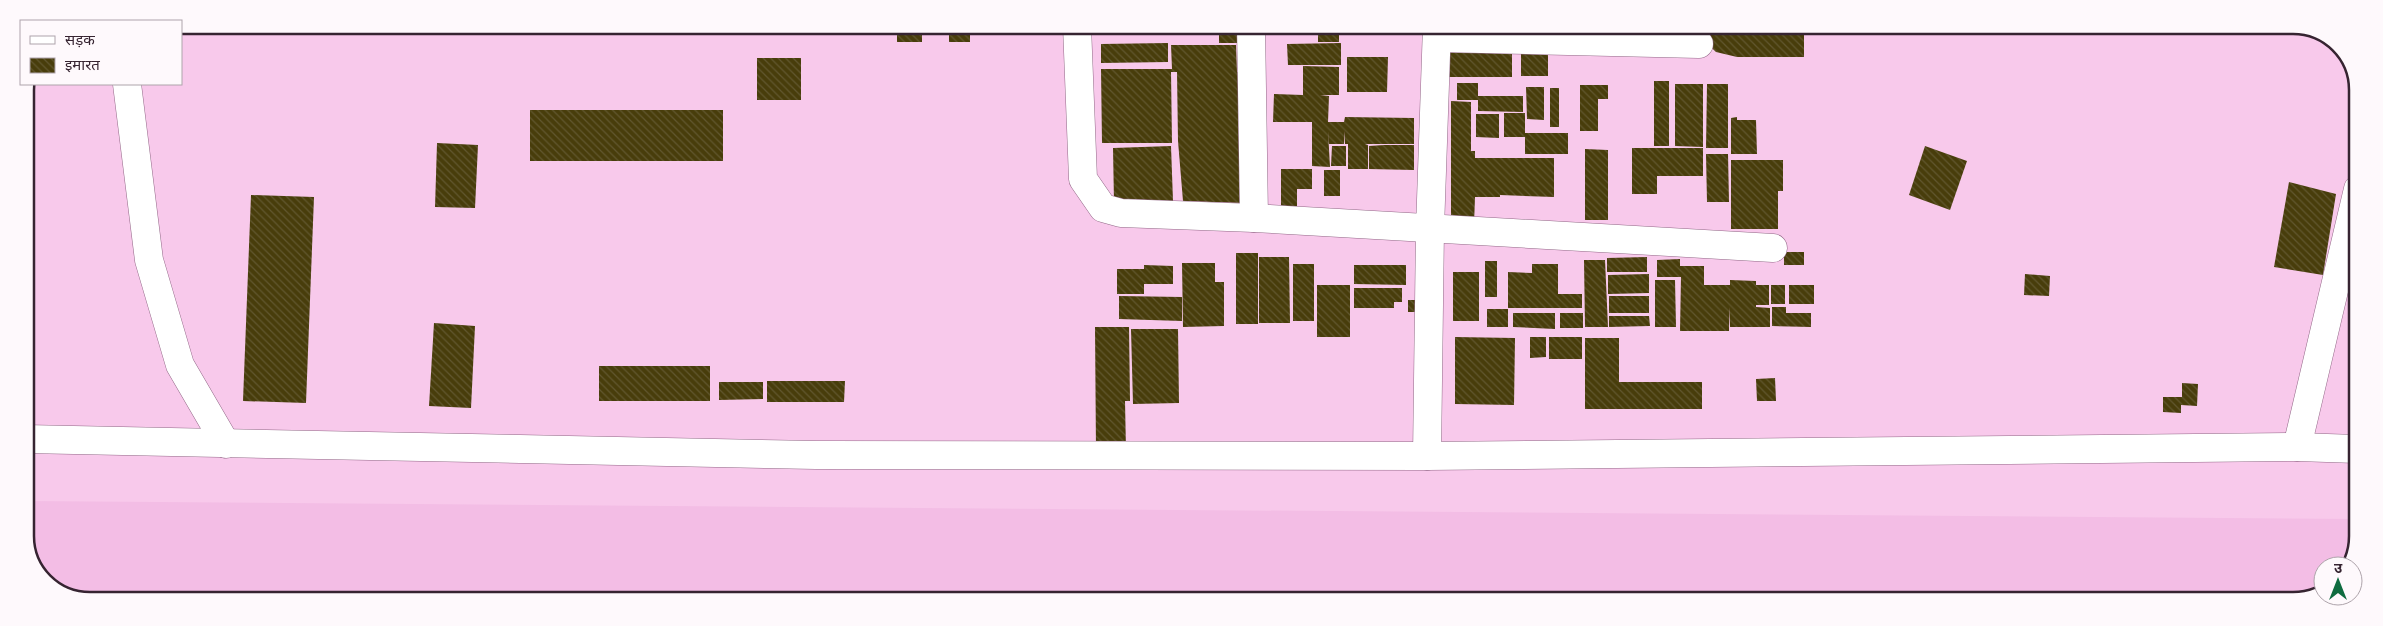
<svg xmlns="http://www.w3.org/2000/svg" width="2383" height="626" viewBox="0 0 2383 626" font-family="Quicksand,'Noto Sans Devanagari',sans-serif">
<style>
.built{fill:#f3bde5}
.building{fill:url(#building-back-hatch)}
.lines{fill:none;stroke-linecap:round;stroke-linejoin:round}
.minor-casing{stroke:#926887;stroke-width:29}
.minor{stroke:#fff;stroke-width:28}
.rim{fill:none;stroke:#362431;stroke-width:2.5}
</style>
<defs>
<pattern id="building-back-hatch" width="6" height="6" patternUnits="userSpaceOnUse" patternTransform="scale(1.25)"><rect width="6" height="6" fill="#483d0b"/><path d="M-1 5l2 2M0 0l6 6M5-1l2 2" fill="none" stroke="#61572f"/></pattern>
</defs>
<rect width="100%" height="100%" fill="#f8c9eb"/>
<!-- built -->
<path class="built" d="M 25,501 L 2357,519 L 2357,549 L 2347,566 L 2323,566 L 2323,590 L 2294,601 L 77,600 L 41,579 L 26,545 Z"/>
<!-- building -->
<g class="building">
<rect x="897" y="25" width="25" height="17"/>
<rect x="949" y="26" width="21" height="16"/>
<rect x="1219" y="26" width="27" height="17"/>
<rect x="1318" y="26" width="21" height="16"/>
<path d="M 1694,26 L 1729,26 L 1737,31 L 1779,31 L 1779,26 L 1804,26 L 1804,57 L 1737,57 L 1716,52 L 1698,35 Z"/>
<path d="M 1168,43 L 1168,62 L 1101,63 L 1101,44 Z"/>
<path d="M 1341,43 L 1341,65 L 1288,65 L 1287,44 Z"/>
<path d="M 1171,45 L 1236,45 L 1237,72 L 1243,72 L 1243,203 L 1183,201 L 1178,141 L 1177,72 L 1171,72 L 1172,143 L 1102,143 L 1101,69 L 1172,69 Z"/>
<rect x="1448" y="51" width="64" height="26"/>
<path d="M 1548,51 L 1548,76 L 1521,76 L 1521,52 Z"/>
<path d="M 1347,57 L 1388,57 L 1387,92 L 1347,92 Z"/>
<rect x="757" y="58" width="44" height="42"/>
<path d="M 1303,66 L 1339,67 L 1339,95 L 1320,95 L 1329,96 L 1328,122 L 1273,122 L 1274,94 L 1303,95 Z"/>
<rect x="1654" y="81" width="15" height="65"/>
<path d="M 1457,83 L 1478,83 L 1478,96 L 1523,96 L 1523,112 L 1478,111 L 1478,100 L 1457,100 Z"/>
<path d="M 1675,84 L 1703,84 L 1703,147 L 1675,146 Z"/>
<path d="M 1707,84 L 1728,84 L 1728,148 L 1706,148 Z"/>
<path d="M 1580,85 L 1608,85 L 1608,99 L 1598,99 L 1598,131 L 1580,131 Z"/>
<path d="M 1526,87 L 1544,87 L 1544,120 L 1527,119 Z"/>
<rect x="1550" y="88" width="9" height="39"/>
<path d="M 1451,101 L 1471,102 L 1471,151 L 1475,151 L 1475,158 L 1554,158 L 1554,197 L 1500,195 L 1500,197 L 1475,197 L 1474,225 L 1451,225 Z"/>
<rect x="530" y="110" width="193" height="51"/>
<path d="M 1504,113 L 1525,113 L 1525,133 L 1568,133 L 1568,154 L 1525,154 L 1525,137 L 1504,137 Z"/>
<path d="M 1476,114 L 1499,114 L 1499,138 L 1476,137 Z"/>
<path d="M 1345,117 L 1414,118 L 1414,144 L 1365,144 L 1368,145 L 1368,169 L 1348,169 L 1348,144 L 1345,144 L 1345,131 L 1344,144 L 1329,144 L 1328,131 L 1330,167 L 1312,166 L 1312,122 L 1344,122 Z"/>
<path d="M 1737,117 L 1737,120 L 1756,120 L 1757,154 L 1731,154 L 1731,118 Z"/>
<path d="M 437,143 L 478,145 L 475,208 L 435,207 Z"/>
<path d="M 1384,145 L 1414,145 L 1414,170 L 1369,169 L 1369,146 Z"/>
<path d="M 1171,146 L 1173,201 L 1114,202 L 1113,148 Z"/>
<path d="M 1332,146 L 1346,146 L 1346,166 L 1331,166 Z"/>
<path d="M 1925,146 L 1967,161 L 1950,210 L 1909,195 Z"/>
<path d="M 1632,148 L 1703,148 L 1703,176 L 1657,176 L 1657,194 L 1632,194 Z"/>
<path d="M 1585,149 L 1608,150 L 1608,220 L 1585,220 Z"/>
<path d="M 1706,154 L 1728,154 L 1729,202 L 1707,202 Z"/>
<path d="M 1731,160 L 1783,160 L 1783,191 L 1778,191 L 1778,229 L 1731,229 Z"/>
<path d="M 1281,169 L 1312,169 L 1312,189 L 1297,189 L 1297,216 L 1281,216 Z"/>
<rect x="1324" y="170" width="16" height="26"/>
<path d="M 2289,182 L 2336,194 L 2323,275 L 2274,267 Z"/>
<path d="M 251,195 L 314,197 L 306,403 L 243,401 Z"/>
<rect x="1784" y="252" width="20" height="13"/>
<rect x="1236" y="253" width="22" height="71"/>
<path d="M 1259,257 L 1289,257 L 1290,323 L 1259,323 Z"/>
<path d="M 1647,257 L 1647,272 L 1607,272 L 1607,258 Z"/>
<path d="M 1680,259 L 1680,266 L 1704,266 L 1704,285 L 1730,285 L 1730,280 L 1756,281 L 1756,285 L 1769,285 L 1769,305 L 1756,305 L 1756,307 L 1770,308 L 1770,327 L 1730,327 L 1729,307 L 1729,331 L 1680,331 L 1681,277 L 1657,277 L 1657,260 Z"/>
<path d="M 1584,260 L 1605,260 L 1608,327 L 1585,327 Z"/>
<rect x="1485" y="261" width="12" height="36"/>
<path d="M 1182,263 L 1215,263 L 1215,282 L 1224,282 L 1224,326 L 1183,327 Z"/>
<rect x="1293" y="264" width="21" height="57"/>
<path d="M 1532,264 L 1558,264 L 1558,294 L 1582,294 L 1582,308 L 1508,308 L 1508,272 L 1532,273 Z"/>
<path d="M 1144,265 L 1173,266 L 1173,284 L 1144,284 L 1144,294 L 1117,294 L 1117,269 L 1144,269 Z"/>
<path d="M 1354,265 L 1406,265 L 1406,285 L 1354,284 Z"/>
<rect x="1453" y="272" width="26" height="49"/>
<path d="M 1649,274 L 1649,293 L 1608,294 L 1608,275 Z"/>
<path d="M 2025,274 L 2050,276 L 2049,296 L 2024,295 Z"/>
<path d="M 1655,280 L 1675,280 L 1676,327 L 1655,327 Z"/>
<rect x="1317" y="285" width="33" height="52"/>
<rect x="1771" y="285" width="14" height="19"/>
<rect x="1789" y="285" width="25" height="19"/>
<path d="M 1354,288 L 1402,288 L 1402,302 L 1394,302 L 1394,308 L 1354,308 Z"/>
<path d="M 1119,296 L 1182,297 L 1182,321 L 1119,319 Z"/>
<rect x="1609" y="296" width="40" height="17"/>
<rect x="1408" y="300" width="14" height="12"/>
<path d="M 1772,307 L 1786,307 L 1786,313 L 1811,313 L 1811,327 L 1772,326 Z"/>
<rect x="1487" y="309" width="21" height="18"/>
<path d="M 1513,313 L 1555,313 L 1555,329 L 1513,327 Z"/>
<rect x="1560" y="313" width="23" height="15"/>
<path d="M 1609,316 L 1649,316 L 1650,326 L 1609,327 Z"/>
<path d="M 434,323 L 475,326 L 471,408 L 429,406 Z"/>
<path d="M 1095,327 L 1129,327 L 1130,401 L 1125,401 L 1126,451 L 1096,451 Z"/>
<path d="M 1131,329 L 1178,329 L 1179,403 L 1133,404 Z"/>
<path d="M 1455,337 L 1515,338 L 1514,405 L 1455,404 Z"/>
<path d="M 1530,337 L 1546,337 L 1546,357 L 1530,358 Z"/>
<rect x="1549" y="337" width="33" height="22"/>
<path d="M 1585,338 L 1619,338 L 1619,382 L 1702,382 L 1702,409 L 1585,409 Z"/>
<rect x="599" y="366" width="111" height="35"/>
<path d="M 1775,378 L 1776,401 L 1757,401 L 1756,379 Z"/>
<path d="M 767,381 L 845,381 L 844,402 L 767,402 Z"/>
<path d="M 719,382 L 763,382 L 763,399 L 719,400 Z"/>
<path d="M 2182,383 L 2198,384 L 2197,406 L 2181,405 L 2181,413 L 2163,412 L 2163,397 L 2182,397 Z"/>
</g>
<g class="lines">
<!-- minor casing -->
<g class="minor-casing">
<g id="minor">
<path d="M 1077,26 L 1083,179 L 1103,208 L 1121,213 L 1254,218 L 1773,248"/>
<path d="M 1251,26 L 1254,218"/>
<path d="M 1437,38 L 1699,44"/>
<path d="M 127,84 L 149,260 L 180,365 L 226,444"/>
<path d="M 25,439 L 816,455 L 1427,456 L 2297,447 L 2357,449"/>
<path d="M 2297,447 L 2358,189"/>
<path d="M 1427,456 L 1430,229 L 1437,26"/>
</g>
</g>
<!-- minor -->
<use href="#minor" class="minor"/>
</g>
<!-- crop -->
<path d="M0 0H2383V626H0ZM90 34H2293A56 56 0 0 1 2349 90V536A56 56 0 0 1 2293 592H90A56 56 0 0 1 34 536V90A56 56 0 0 1 90 34Z" fill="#fef9fc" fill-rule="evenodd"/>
<path class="rim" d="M90 34H2293A56 56 0 0 1 2349 90V536A56 56 0 0 1 2293 592H90A56 56 0 0 1 34 536V90A56 56 0 0 1 90 34Z"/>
<!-- legend -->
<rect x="20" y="20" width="162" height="65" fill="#fef9fc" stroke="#aea4ab"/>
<rect x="30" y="36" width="25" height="8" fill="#ffffff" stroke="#aea4ab"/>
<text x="65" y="45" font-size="15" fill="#362431">सड़क</text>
<rect x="30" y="58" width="25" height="15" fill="url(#building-back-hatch)" stroke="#aea4ab"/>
<text x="65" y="70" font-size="15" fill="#362431">इमारत</text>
<!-- north arrow -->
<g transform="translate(2338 581)"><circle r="24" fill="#fef9fc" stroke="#aea4ab"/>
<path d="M0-4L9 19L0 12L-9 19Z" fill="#0f6c40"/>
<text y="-8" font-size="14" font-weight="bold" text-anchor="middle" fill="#362431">उ</text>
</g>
</svg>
